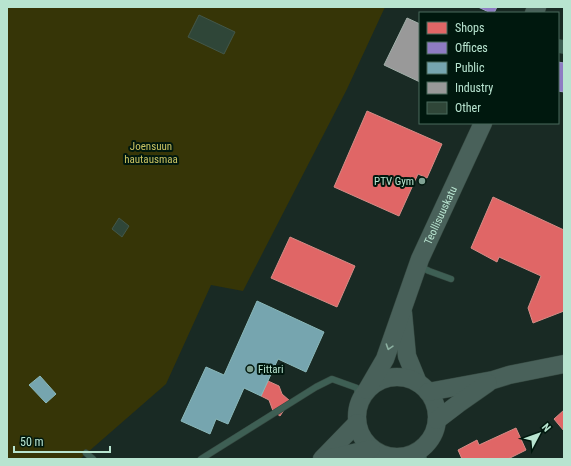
<svg xmlns="http://www.w3.org/2000/svg" width="571" height="466" viewBox="0 0 571 466" font-family="'Roboto Condensed',sans-serif">
<style>
.green{fill:#363507}
.shops{fill:#e06666;stroke:#d48c86}
.offices{fill:#8e7cc3;stroke:#9b9bc7}
.public{fill:#76a5af;stroke:#8ab8b9}
.industry{fill:#999;stroke:#a2b0aa}
.building{fill:#2f4638;stroke:#435749}
.lines{fill:none;stroke-linecap:round;stroke-linejoin:round}
.lane-casing{stroke:#354840;stroke-width:7}
.street-casing{stroke:#354840;stroke-width:14}
.secondary-casing{stroke:#354840;stroke-width:19}
.lane{stroke:#3e5f54;stroke-width:6}
.street{stroke:#3e5f54;stroke-width:13}
.secondary{stroke:#49615a;stroke-width:18}
.oneway{stroke:#8cb0a1}
.poi-dot{fill:#80a394;stroke:#00180e;stroke-width:1.5}
.labels{text-anchor:middle;dominant-baseline:central;stroke-width:4;stroke-linejoin:round;paint-order:stroke}
.park-label{font-size:11px;fill:#c9c363;stroke:#00180e}
.poi-label{font-size:11px;fill:#b8e4d0;stroke:#00180e;text-anchor:end}
.street-label{font-size:11px;fill:#b8e4d0;stroke:#00180e}
</style>
<rect width="100%" height="100%" fill="#192a24"/>
<!-- green -->
<path class="green" d="M 7,7 L 385,7 L 347,89 L 243,291 L 211,285 L 166,384 L 80,459 L 7,459 Z"/>
<!-- shops -->
<g class="shops">
<path d="M 367,111 L 442,144 L 427,178 L 418,174 L 399,216 L 334,187 Z"/>
<path d="M 493,197 L 564,230 L 564,311 L 533,323 L 528,308 L 541,276 L 499,257 L 497,262 L 471,248 Z"/>
<path d="M 290,237 L 355,266 L 337,307 L 271,278 Z"/>
<path d="M 268,381 L 279,386 L 282,394 L 290,401 L 280,416 L 273,411 L 269,400 L 261,396 Z"/>
<path d="M 564,410 L 564,431 L 554,419 Z"/>
<path d="M 516,428 L 526,450 L 508,459 L 462,459 L 458,450 L 477,440 L 479,445 Z"/>
</g>
<!-- offices -->
<g class="offices">
<path d="M 478,7 L 497,7 L 494,13 L 491,13 Z"/>
<path d="M 558,62 L 564,63 L 564,92 L 558,91 Z"/>
</g>
<!-- public -->
<g class="public">
<path d="M 257,301 L 324,332 L 306,372 L 278,359 L 261,396 L 244,388 L 228,424 L 216,419 L 210,434 L 181,421 L 206,367 L 224,375 Z"/>
<path d="M 40,376 L 56,394 L 46,403 L 29,385 Z"/>
</g>
<!-- industry -->
<path class="industry" d="M 407,18 L 420,24 L 420,82 L 384,65 Z"/>
<!-- building -->
<g class="building">
<path d="M 199,15 L 235,32 L 224,54 L 188,37 Z"/>
<path d="M 119,218 L 129,226 L 122,237 L 112,229 Z"/>
</g>
<g class="lines">
<!-- lane casing -->
<g class="lane-casing">
<g id="lane">
<path d="M 419,266 L 429,271 L 451,279"/>
<path d="M 86,453 L 93,459"/>
<path d="M 201,459 L 316,387 L 332,379 L 357,388 L 359,402"/>
</g>
</g>
<!-- street casing -->
<g class="street-casing">
<g id="street">
<path d="M 558,46 L 564,47"/>
<path d="M 419,451 L 420,459"/>
<path d="M 391,457 L 394,459"/>
</g>
</g>
<!-- secondary casing -->
<g class="secondary-casing">
<g id="secondary">
<path d="M 534,13 L 537,7"/>
<path d="M 403,313 L 407,356 L 418,383"/>
<circle cx="397" cy="417" r="40"/>
<path id="s1" d="M 367,390 L 385,359 L 420,259 L 483,123"/>
<path d="M 428,392 L 493,380 L 509,375 L 564,364"/>
<path d="M 437,420 L 458,404 L 488,383"/>
<path d="M 322,459 L 357,423"/>
<path d="M 327,459 L 371,449"/>
</g>
</g>
<!-- lane -->
<use href="#lane" class="lane"/>
<!-- street -->
<use href="#street" class="street"/>
<!-- secondary -->
<use href="#secondary" class="secondary"/>
</g>
<!-- one-way arrows -->
<defs><path id="oneway-chevron" d="M-2-3.5L2.5 0L-2 3.5" fill="none" stroke-width="1.6" stroke-linecap="round" stroke-linejoin="round"/></defs>
<use class="oneway" href="#oneway-chevron" transform="translate(389 347) rotate(108)"/>
<!-- markers -->
<g class="poi-dot">
<circle cx="422" cy="181" r="4"/>
<circle cx="250" cy="369" r="4"/>
</g>
<g class="labels">
<!-- park labels -->
<g class="park-label">
<text x="151" y="146">Joensuun<tspan x="151" dy="13">hautausmaa</tspan></text>
</g>
<!-- poi labels -->
<g class="poi-label">
<text x="414" y="181">PTV Gym</text>
<text x="258" y="369" text-anchor="start">Fittari</text>
</g>
<!-- street labels -->
<g class="street-label">
<text stroke="none"><textPath href="#s1" startOffset="190">Teollisuuskatu</textPath></text>
</g>
</g>
<!-- border -->
<rect width="571" height="466" fill="none" stroke="#b8e4d0" stroke-width="16"/>
<!-- legend -->
<rect x="419" y="12" width="140" height="112" fill="#00180e" stroke="#4a6a5c"/>
<rect x="427" y="22" width="20" height="12" fill="#e06666" stroke="#4a6a5c"/>
<text x="455" y="32" font-size="12" fill="#b8e4d0">Shops</text>
<rect x="427" y="42" width="20" height="12" fill="#8e7cc3" stroke="#4a6a5c"/>
<text x="455" y="52" font-size="12" fill="#b8e4d0">Offices</text>
<rect x="427" y="62" width="20" height="12" fill="#76a5af" stroke="#4a6a5c"/>
<text x="455" y="72" font-size="12" fill="#b8e4d0">Public</text>
<rect x="427" y="82" width="20" height="12" fill="#999999" stroke="#4a6a5c"/>
<text x="455" y="92" font-size="12" fill="#b8e4d0">Industry</text>
<rect x="427" y="102" width="20" height="12" fill="#2f4638" stroke="#4a6a5c"/>
<text x="455" y="112" font-size="12" fill="#b8e4d0">Other</text>
<!-- north arrow -->
<g transform="translate(539 434) rotate(49)" stroke="#00180e" stroke-width="3" paint-order="stroke">
<path d="M0-3L7 15L0 10L-7 15Z" fill="#b8e4d0"/>
<text y="-6" font-size="11" font-weight="bold" text-anchor="middle" fill="#b8e4d0">N</text>
</g>
<!-- scale -->
<path d="M14 446v6h96v-6" fill="none" stroke="#b8e4d0" stroke-width="2"/>
<text x="20" y="446" font-size="12" fill="#b8e4d0" stroke="#00180e" stroke-width="3" paint-order="stroke">50 m</text>
</svg>
